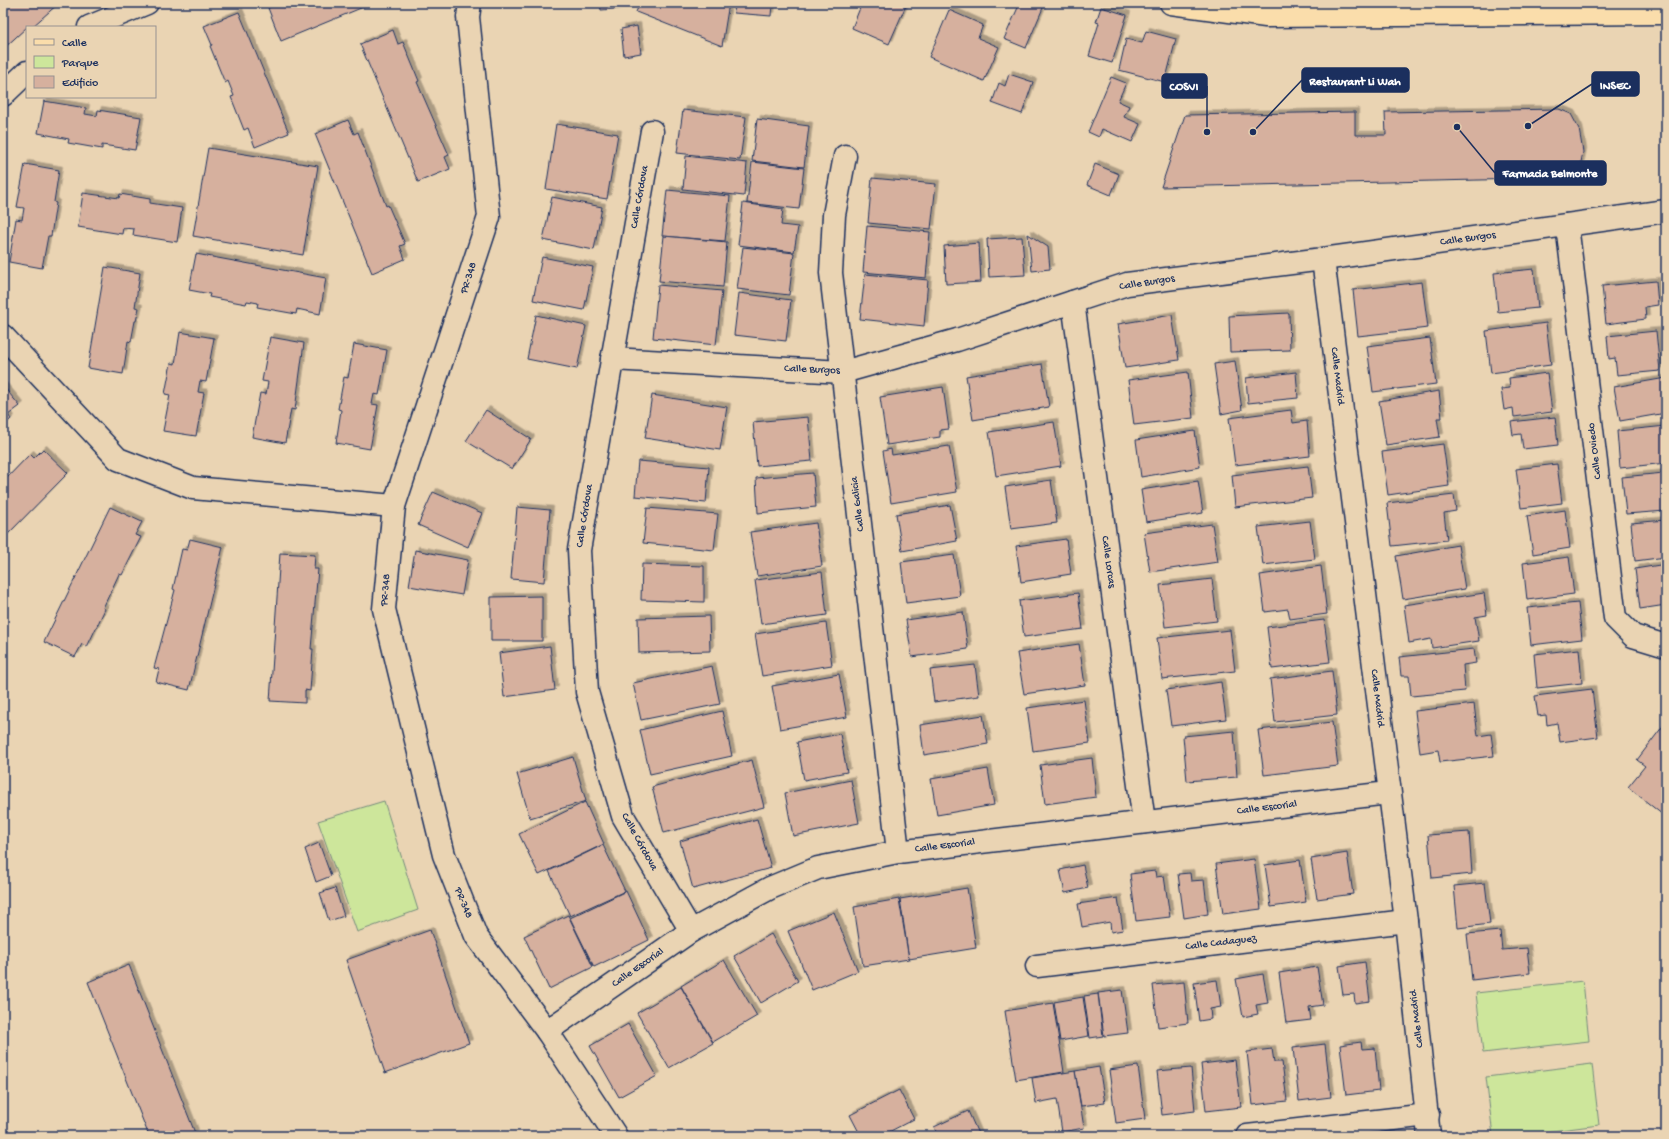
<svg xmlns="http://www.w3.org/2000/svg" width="1669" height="1139" viewBox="0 0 1669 1139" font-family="'Gochi Hand',sans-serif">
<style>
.green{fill:#cde69b;stroke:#748a7c}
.building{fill:#d6b09e;stroke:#1b2f5e;filter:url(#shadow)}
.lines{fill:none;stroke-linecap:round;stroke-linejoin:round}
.minor-casing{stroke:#1b2f5e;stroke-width:25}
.tertiary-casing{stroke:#1b2f5e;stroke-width:25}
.primary-casing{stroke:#1b2f5e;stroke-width:25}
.minor{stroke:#ead4b3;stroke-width:22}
.tertiary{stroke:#ead4b3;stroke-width:22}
.primary{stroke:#faddab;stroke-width:22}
.labels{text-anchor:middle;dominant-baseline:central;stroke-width:4;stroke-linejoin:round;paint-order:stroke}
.street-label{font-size:11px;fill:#1b2f5e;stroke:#ead4b3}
.leader{fill:none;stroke:#1b2f5e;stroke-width:1.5}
.callout-dot{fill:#1b2f5e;stroke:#ead4b3;stroke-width:1.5}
.callout{fill:#1b2f5e;stroke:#1b2f5e;stroke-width:1.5}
.callout-label{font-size:12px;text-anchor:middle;font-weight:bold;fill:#fff}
</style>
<defs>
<filter id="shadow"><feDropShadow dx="3.5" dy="-3.5" stdDeviation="0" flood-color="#0004"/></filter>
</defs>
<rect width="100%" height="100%" fill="#ead4b3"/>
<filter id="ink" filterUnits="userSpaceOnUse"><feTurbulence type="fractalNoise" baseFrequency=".025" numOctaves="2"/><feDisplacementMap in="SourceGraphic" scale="8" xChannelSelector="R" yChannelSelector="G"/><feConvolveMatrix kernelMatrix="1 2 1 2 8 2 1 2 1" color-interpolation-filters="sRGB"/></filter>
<g filter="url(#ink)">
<!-- green -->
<g class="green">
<path d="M 384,801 L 418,910 L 357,932 L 318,821 Z"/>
<path d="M 1583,981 L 1589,1041 L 1483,1053 L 1476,993 Z"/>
<path d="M 1592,1064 L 1599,1125 L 1513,1136 L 1493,1136 L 1486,1077 Z"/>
</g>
<!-- building -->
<g class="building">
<path d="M 3,3 L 59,3 L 32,27 L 27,27 L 3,49 Z"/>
<path d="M 279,3 L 373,3 L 281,41 L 268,8 Z"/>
<path d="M 600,3 L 627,3 L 628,8 L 601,10 Z"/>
<path d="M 640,3 L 729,3 L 722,46 L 636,12 Z"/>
<path d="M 735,3 L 772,3 L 771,16 L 734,13 Z"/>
<path d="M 862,3 L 907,3 L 889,44 L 852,28 Z"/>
<path d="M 1020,3 L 1045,3 L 1026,48 L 1004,39 Z"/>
<path d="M 1101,7 L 1127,15 L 1112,63 L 1089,56 L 1099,23 L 1096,22 Z"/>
<path d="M 949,10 L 983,25 L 978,38 L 999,47 L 984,81 L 929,57 Z"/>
<path d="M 239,12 L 289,133 L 255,147 L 248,128 L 244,130 L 231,97 L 234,96 L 228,81 L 225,83 L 210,46 L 212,45 L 204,26 Z"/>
<path d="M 637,26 L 641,53 L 624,56 L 621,29 Z"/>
<path d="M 393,30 L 398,44 L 403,42 L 419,81 L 417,82 L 449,155 L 445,157 L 450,169 L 418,182 L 360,44 Z"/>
<path d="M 1146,31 L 1176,39 L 1165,82 L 1119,70 L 1126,39 L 1142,43 Z"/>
<path d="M 1009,74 L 1033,82 L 1022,114 L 992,103 L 999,83 L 1005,86 Z"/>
<path d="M 1111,77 L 1126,83 L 1118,101 L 1129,106 L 1124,117 L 1140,124 L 1132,142 L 1102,129 L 1099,137 L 1088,132 Z"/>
<path d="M 44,101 L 86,108 L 85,114 L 97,116 L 98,110 L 141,117 L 135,150 L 102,145 L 102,149 L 68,143 L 69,139 L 38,133 Z"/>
<path d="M 1559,109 L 1571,114 L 1579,129 L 1583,152 L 1580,167 L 1570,178 L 1161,187 L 1185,115 L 1355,112 L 1355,135 L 1386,135 L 1385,112 Z"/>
<path d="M 683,110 L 746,117 L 740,160 L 677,153 Z"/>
<path d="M 757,119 L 809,126 L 804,167 L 752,161 Z"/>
<path d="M 348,120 L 354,134 L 358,132 L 386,206 L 388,205 L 405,244 L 400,246 L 405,259 L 372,273 L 315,134 Z"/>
<path d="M 556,124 L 618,134 L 607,199 L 546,189 Z"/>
<path d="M 208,148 L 318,166 L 303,255 L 193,236 Z"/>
<path d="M 686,156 L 747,163 L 744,196 L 683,189 Z"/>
<path d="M 752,162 L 804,168 L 799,209 L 747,203 Z"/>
<path d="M 25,164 L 59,170 L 54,202 L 56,203 L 51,236 L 48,236 L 42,268 L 9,262 L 16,219 L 22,220 L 24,208 L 17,207 Z"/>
<path d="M 1095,164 L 1119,174 L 1111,195 L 1087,185 Z"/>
<path d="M 872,178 L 936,184 L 931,229 L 868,223 Z"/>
<path d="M 667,190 L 730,196 L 725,241 L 662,236 Z"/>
<path d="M 83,193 L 119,198 L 120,194 L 150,199 L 150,203 L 182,208 L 177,242 L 133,235 L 134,229 L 123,228 L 122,234 L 78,227 Z"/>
<path d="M 552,197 L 602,207 L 594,250 L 543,240 Z"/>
<path d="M 743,203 L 783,209 L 781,225 L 798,227 L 794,252 L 738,245 Z"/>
<path d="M 867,226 L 930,232 L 926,278 L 863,272 Z"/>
<path d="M 1028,234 L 1048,247 L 1050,269 L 1032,271 Z"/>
<path d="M 664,236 L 727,242 L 723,287 L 659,281 Z"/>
<path d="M 1022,237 L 1025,275 L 989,277 L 987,239 Z"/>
<path d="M 979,243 L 981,282 L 946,284 L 944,246 Z"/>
<path d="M 743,247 L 794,253 L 789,295 L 737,289 Z"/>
<path d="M 196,254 L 326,278 L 320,314 L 297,309 L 296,314 L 257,307 L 258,303 L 247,301 L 246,304 L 209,297 L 210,294 L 189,290 Z"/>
<path d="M 542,257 L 593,267 L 584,310 L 533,300 Z"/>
<path d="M 105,267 L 140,273 L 135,307 L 139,308 L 136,321 L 135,321 L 131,342 L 128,341 L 123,374 L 88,368 Z"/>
<path d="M 1534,269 L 1538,308 L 1498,312 L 1494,273 Z"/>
<path d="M 865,274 L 928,280 L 924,326 L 860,319 Z"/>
<path d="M 1656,281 L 1658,305 L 1645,307 L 1646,319 L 1606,324 L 1602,286 Z"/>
<path d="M 1422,282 L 1428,328 L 1358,336 L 1353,290 Z"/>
<path d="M 658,285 L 722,291 L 716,345 L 653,338 Z"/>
<path d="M 739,293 L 791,300 L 786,341 L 734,335 Z"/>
<path d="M 1289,313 L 1290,350 L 1230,352 L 1229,316 Z"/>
<path d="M 536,315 L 586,326 L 577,369 L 527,359 Z"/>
<path d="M 1172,315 L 1179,360 L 1125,368 L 1118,324 Z"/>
<path d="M 1546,323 L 1551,365 L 1491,373 L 1486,331 Z"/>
<path d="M 1656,331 L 1660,371 L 1617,375 L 1615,358 L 1609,359 L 1607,336 Z"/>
<path d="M 180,332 L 214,338 L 206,382 L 200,381 L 198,392 L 204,393 L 196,436 L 163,431 L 170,395 L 165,394 L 171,363 L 175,364 Z"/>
<path d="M 270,337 L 304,343 L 295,410 L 291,409 L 285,443 L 252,437 L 260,393 L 266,394 L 268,382 L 262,381 Z"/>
<path d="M 1430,338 L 1436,384 L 1373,392 L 1367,346 Z"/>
<path d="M 354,344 L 387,350 L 379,395 L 374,394 L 372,404 L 378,405 L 370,449 L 336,443 L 341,410 L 338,409 L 344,377 L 348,378 Z"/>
<path d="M 1235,361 L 1242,410 L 1221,414 L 1214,364 Z"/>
<path d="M 1042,364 L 1049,407 L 973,420 L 966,376 Z"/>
<path d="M 1188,372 L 1193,418 L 1134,425 L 1128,380 Z"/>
<path d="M 1296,372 L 1298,398 L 1248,403 L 1246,378 Z"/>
<path d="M 1547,373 L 1552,412 L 1514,417 L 1513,408 L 1504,410 L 1501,389 L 1510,388 L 1509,378 Z"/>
<path d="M 1666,378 L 1666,413 L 1620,421 L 1614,387 Z"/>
<path d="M 3,386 L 20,406 L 8,415 L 11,419 L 3,426 Z"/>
<path d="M 943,387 L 949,429 L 940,430 L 940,437 L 887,445 L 880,397 Z"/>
<path d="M 1439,391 L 1442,418 L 1437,418 L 1440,437 L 1386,445 L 1379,401 Z"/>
<path d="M 652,395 L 727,407 L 720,450 L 645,438 Z"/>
<path d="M 486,410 L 531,439 L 512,469 L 466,441 Z"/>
<path d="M 1291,410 L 1293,423 L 1307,421 L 1310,456 L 1235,465 L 1229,418 Z"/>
<path d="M 808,417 L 812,461 L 757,466 L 753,422 Z"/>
<path d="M 1555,417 L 1558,445 L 1523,449 L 1521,434 L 1513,435 L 1511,422 Z"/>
<path d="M 1054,422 L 1061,466 L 996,476 L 989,432 Z"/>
<path d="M 1666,426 L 1666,463 L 1620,468 L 1617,431 Z"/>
<path d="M 1195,431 L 1200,467 L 1141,477 L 1136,440 Z"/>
<path d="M 1443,444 L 1449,486 L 1388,495 L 1382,452 Z"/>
<path d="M 949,446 L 957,492 L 891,503 L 883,451 L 891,449 L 892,455 Z"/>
<path d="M 43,449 L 68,473 L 3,539 L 3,482 L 30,454 L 34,458 Z"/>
<path d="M 638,461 L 709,467 L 706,503 L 635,496 Z"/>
<path d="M 1557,464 L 1562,503 L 1521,508 L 1516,469 Z"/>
<path d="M 1308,466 L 1312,498 L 1235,507 L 1232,475 Z"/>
<path d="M 813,473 L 816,507 L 758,513 L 756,478 Z"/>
<path d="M 1664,473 L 1666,511 L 1626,514 L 1622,477 Z"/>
<path d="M 1051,480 L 1057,523 L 1011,529 L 1005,487 Z"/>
<path d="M 1198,481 L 1203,513 L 1146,522 L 1141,490 Z"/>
<path d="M 433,492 L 482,513 L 468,547 L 418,525 Z"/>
<path d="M 1454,495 L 1456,511 L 1444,513 L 1447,540 L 1392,546 L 1387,503 Z"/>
<path d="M 950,505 L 957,541 L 902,551 L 896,514 Z"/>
<path d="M 110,507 L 142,522 L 135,535 L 141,537 L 122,575 L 119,574 L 103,608 L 105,609 L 87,647 L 82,644 L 75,657 L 44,642 Z"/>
<path d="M 517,507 L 550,510 L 544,582 L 511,579 Z"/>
<path d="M 647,508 L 718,514 L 714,550 L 643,543 Z"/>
<path d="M 1565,510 L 1570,548 L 1533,554 L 1527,516 Z"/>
<path d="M 1666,520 L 1666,557 L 1635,561 L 1631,523 Z"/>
<path d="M 1310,521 L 1315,559 L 1263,565 L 1258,527 Z"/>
<path d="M 816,523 L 822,566 L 757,576 L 750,532 Z"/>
<path d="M 1212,524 L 1218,562 L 1150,572 L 1144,533 Z"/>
<path d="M 190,539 L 223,547 L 189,690 L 156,682 L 159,669 L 154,668 L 175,590 L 173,589 L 182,549 L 187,550 Z"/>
<path d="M 1066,539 L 1071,574 L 1021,582 L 1016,546 Z"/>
<path d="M 1458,545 L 1465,589 L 1403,599 L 1396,556 Z"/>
<path d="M 415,550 L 468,560 L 462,595 L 409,586 Z"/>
<path d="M 280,553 L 315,555 L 314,569 L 318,569 L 311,649 L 313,649 L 310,691 L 305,690 L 305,703 L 270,701 Z"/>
<path d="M 954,555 L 960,596 L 906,603 L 901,562 Z"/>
<path d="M 1569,557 L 1574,594 L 1527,600 L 1523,563 Z"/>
<path d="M 642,564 L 704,566 L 704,602 L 641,600 Z"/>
<path d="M 1666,564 L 1666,605 L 1640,609 L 1635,569 Z"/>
<path d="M 1321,566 L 1327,614 L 1290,619 L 1288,609 L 1265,612 L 1260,575 Z"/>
<path d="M 822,572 L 827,615 L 761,624 L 755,580 Z"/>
<path d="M 1212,579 L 1217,621 L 1165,627 L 1160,585 Z"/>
<path d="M 1078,593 L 1083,629 L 1024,637 L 1019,601 Z"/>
<path d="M 1484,593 L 1487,615 L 1475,617 L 1479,641 L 1432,648 L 1431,639 L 1409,643 L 1404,605 Z"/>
<path d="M 542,596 L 542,641 L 491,641 L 491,597 Z"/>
<path d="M 1578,603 L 1582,639 L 1531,645 L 1527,608 Z"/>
<path d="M 963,612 L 968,649 L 912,657 L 906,620 Z"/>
<path d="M 709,616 L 710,651 L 639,653 L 638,618 Z"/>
<path d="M 1324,620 L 1330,662 L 1272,669 L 1267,627 Z"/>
<path d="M 826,623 L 832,665 L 762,676 L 755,634 Z"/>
<path d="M 1230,630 L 1235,671 L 1162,679 L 1157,638 Z"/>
<path d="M 1079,644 L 1085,685 L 1024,694 L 1017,653 Z"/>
<path d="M 550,646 L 555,690 L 504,697 L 499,653 Z"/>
<path d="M 1474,649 L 1476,663 L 1463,665 L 1465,691 L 1411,696 L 1409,676 L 1401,676 L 1399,657 Z"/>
<path d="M 1579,649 L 1582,683 L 1537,688 L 1534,654 Z"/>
<path d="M 975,665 L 979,696 L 934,702 L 930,670 Z"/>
<path d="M 712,666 L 720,704 L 641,720 L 633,683 Z"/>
<path d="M 1332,671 L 1337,715 L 1275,722 L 1270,679 Z"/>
<path d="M 839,674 L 847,717 L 780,729 L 772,686 Z"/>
<path d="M 1221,682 L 1226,719 L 1171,726 L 1166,690 Z"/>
<path d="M 1592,689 L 1598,737 L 1560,742 L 1557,723 L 1547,725 L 1546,715 L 1538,716 L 1535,696 Z"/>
<path d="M 1084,700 L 1090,743 L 1033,751 L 1027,708 Z"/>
<path d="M 1474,704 L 1478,736 L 1491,734 L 1494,756 L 1440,762 L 1438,750 L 1420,753 L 1415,711 Z"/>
<path d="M 722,711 L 732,756 L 650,774 L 640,730 Z"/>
<path d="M 983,715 L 988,744 L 924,755 L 920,725 Z"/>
<path d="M 1332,722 L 1338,766 L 1264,775 L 1258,730 Z"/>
<path d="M 1666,722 L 1666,811 L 1663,815 L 1628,787 L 1645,766 L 1637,760 Z"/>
<path d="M 1234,731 L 1237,777 L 1187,781 L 1183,736 Z"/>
<path d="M 840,734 L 847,772 L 804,780 L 797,742 Z"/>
<path d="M 573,757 L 586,801 L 530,818 L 517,774 Z"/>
<path d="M 1092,758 L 1096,797 L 1045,804 L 1040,765 Z"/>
<path d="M 752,760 L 764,807 L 664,833 L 652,787 Z"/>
<path d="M 988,769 L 994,805 L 937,815 L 931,779 Z"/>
<path d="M 851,780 L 859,823 L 793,836 L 785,793 Z"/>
<path d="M 585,802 L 604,844 L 539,875 L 519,834 Z"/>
<path d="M 757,819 L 771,868 L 693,889 L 680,841 Z"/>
<path d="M 1469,832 L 1472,874 L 1432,878 L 1428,835 Z"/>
<path d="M 319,843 L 331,876 L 316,882 L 305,849 Z"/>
<path d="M 603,845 L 625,891 L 570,916 L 549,871 Z"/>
<path d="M 1347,853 L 1353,894 L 1317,899 L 1311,859 Z"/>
<path d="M 1254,859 L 1261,909 L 1223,914 L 1216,864 Z"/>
<path d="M 1300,860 L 1306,902 L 1271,907 L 1265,865 Z"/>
<path d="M 1083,865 L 1088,888 L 1065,893 L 1060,870 Z"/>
<path d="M 1155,871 L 1156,877 L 1164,876 L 1170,917 L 1136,921 L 1130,874 Z"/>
<path d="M 1190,873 L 1191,881 L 1204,880 L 1208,914 L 1184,918 L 1178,874 Z"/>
<path d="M 1485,883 L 1490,924 L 1458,928 L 1454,886 Z"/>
<path d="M 335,888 L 344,916 L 329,921 L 320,893 Z"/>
<path d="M 967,888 L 976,948 L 909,959 L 900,899 Z"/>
<path d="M 626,891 L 649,940 L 594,967 L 570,918 Z"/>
<path d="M 1118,898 L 1123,930 L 1111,932 L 1110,922 L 1082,927 L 1078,904 Z"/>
<path d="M 899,899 L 909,959 L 863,966 L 854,907 Z"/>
<path d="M 834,912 L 858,971 L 812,990 L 788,931 Z"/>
<path d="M 568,915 L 593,967 L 549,989 L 524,936 Z"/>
<path d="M 430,930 L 469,1043 L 385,1073 L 346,960 Z"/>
<path d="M 1500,931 L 1502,950 L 1527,948 L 1530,973 L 1472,980 L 1467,934 Z"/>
<path d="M 771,934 L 798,981 L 761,1003 L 734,956 Z"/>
<path d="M 724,960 L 757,1016 L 713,1042 L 681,986 Z"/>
<path d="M 1365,962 L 1370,1001 L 1355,1003 L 1354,994 L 1343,995 L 1339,966 Z"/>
<path d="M 129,965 L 195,1133 L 188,1136 L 149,1136 L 88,982 Z"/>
<path d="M 1317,967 L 1323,1005 L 1309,1007 L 1311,1020 L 1286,1023 L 1279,973 Z"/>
<path d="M 1263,974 L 1268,1003 L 1256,1005 L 1258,1014 L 1243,1017 L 1236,979 Z"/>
<path d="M 1217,980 L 1221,1007 L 1210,1009 L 1211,1019 L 1199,1021 L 1194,983 Z"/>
<path d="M 1184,982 L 1188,1023 L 1158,1027 L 1153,985 Z"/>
<path d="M 681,987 L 713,1043 L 669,1068 L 637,1013 Z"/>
<path d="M 1122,990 L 1128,1033 L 1104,1036 L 1098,993 Z"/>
<path d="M 1098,994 L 1103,1036 L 1090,1038 L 1084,996 Z"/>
<path d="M 1083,997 L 1089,1036 L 1060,1041 L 1054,1002 Z"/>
<path d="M 1053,1003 L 1064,1072 L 1016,1080 L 1005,1011 Z"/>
<path d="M 628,1024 L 657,1076 L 619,1097 L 590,1046 Z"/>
<path d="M 1361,1042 L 1362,1049 L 1375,1048 L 1379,1091 L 1346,1095 L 1340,1045 Z"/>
<path d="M 1325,1044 L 1331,1097 L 1299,1101 L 1293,1048 Z"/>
<path d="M 1272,1049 L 1274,1062 L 1282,1062 L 1287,1101 L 1253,1105 L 1247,1052 Z"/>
<path d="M 1235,1060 L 1241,1107 L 1206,1111 L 1201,1064 Z"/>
<path d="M 1138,1066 L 1145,1119 L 1116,1123 L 1109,1070 Z"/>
<path d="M 1099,1067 L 1105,1103 L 1081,1106 L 1075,1071 Z"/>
<path d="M 1191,1068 L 1195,1111 L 1162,1115 L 1157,1071 Z"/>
<path d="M 1075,1071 L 1084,1128 L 1062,1132 L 1057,1099 L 1036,1103 L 1032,1078 Z"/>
<path d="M 899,1090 L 914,1119 L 881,1136 L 861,1136 L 850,1115 Z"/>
<path d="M 968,1111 L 979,1136 L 938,1136 L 934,1127 Z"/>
</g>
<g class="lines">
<!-- minor casing -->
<g class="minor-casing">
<g id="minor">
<path d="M 89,27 L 147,3"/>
<path d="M 3,95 L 27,72"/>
<path d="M 652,131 L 579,550 L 587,692 L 623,816 L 691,931"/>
<path d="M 845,156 L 834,215 L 831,273 L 898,852"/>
<path d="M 1567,225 L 1615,618 L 1633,636 L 1666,646"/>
<path d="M 1323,259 L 1406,921 L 1429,1136"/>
<path d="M 1073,302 L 1144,822"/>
<path d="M 3,336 L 118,459 L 193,488 L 394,506"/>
<path d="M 612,359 L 843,372 L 957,340 L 1127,284 L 1323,259 L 1666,211"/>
<path d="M 1037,966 L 1406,921"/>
<path d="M 547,1031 L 691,931 L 770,888 L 818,868 L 898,852 L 1388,793"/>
<path d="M 1247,1136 L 1428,1115"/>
</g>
</g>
<!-- tertiary casing -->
<g class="tertiary-casing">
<path id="tertiary" d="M 470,3 L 468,17 L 489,217 L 394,506 L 384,609 L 444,855 L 476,936 L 547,1031 L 616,1136"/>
</g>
<!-- primary casing -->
<g class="primary-casing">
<path id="primary" d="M 1171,3 L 1266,16 L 1666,13"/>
</g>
<!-- minor -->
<use href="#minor" class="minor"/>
<!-- tertiary -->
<use href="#tertiary" class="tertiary"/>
<!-- primary -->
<use href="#primary" class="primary"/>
</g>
</g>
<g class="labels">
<!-- street labels -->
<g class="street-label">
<text transform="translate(640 197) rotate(-80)">Calle Córdova</text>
<text transform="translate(1468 239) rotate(-8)">Calle Burgos</text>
<text transform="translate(469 278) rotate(-72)">PR-348</text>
<text transform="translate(1147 283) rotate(-9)">Calle Burgos</text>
<text transform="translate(812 370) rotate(2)">Calle Burgos</text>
<text transform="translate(1337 376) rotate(83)">Calle Madrid</text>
<text transform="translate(1595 451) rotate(-97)">Calle Oviedo</text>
<text transform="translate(858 504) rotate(-97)">Calle Galicia</text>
<text transform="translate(585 516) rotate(-81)">Calle Córdova</text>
<text transform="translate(1108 562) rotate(82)">Calle Lorcas</text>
<text transform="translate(386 590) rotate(-85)">PR-348</text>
<text transform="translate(1377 698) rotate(83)">Calle Madrid</text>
<text transform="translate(1267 808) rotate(-7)">Calle Escorial</text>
<text transform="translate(639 842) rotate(61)">Calle Córdova</text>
<text transform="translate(945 846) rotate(-7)">Calle Escorial</text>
<text transform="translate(463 903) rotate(68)">PR-348</text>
<text transform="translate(1221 943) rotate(-7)">Calle Cadaguez</text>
<text transform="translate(638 968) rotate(-35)">Calle Escorial</text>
<text transform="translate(1417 1019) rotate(-97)">Calle Madrid</text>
</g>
</g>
<!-- callouts -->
<path class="leader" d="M1253 132L1302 80M1528 126L1592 84M1207 132L1207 86M1457 127L1495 173"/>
<g class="callout-dot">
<circle cx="1253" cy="132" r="4"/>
<circle cx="1528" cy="126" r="4"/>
<circle cx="1207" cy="132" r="4"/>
<circle cx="1457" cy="127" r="4"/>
</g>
<g class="callout">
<rect x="1302" y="68" width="107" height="24" rx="4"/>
<rect x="1592" y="72" width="47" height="24" rx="4"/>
<rect x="1162" y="74" width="45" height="24" rx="4"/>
<rect x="1495" y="161" width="111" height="24" rx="4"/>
</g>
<g class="callout-label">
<text x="1355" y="85">Restaurant Li Wah</text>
<text x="1615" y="89">INSEC</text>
<text x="1184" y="90">COSVI</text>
<text x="1550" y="177">Farmacia Belmonte</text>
</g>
<!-- margin -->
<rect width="1669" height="1139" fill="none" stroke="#ead4b3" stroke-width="16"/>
<rect x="8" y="8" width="1653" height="1123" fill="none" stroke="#1b2f5e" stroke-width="1.5" filter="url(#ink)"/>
<!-- legend -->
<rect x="26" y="26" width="130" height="72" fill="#ead4b3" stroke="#979291"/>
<rect x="34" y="39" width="20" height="6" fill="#faddab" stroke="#979291"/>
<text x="62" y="46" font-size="12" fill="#1b2f5e">Calle</text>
<rect x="34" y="56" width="20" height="12" fill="#cde69b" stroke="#979291"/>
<text x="62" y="66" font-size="12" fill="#1b2f5e">Parque</text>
<rect x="34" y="76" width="20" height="12" fill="#d6b09e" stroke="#979291"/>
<text x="62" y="86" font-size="12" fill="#1b2f5e">Edificio</text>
</svg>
